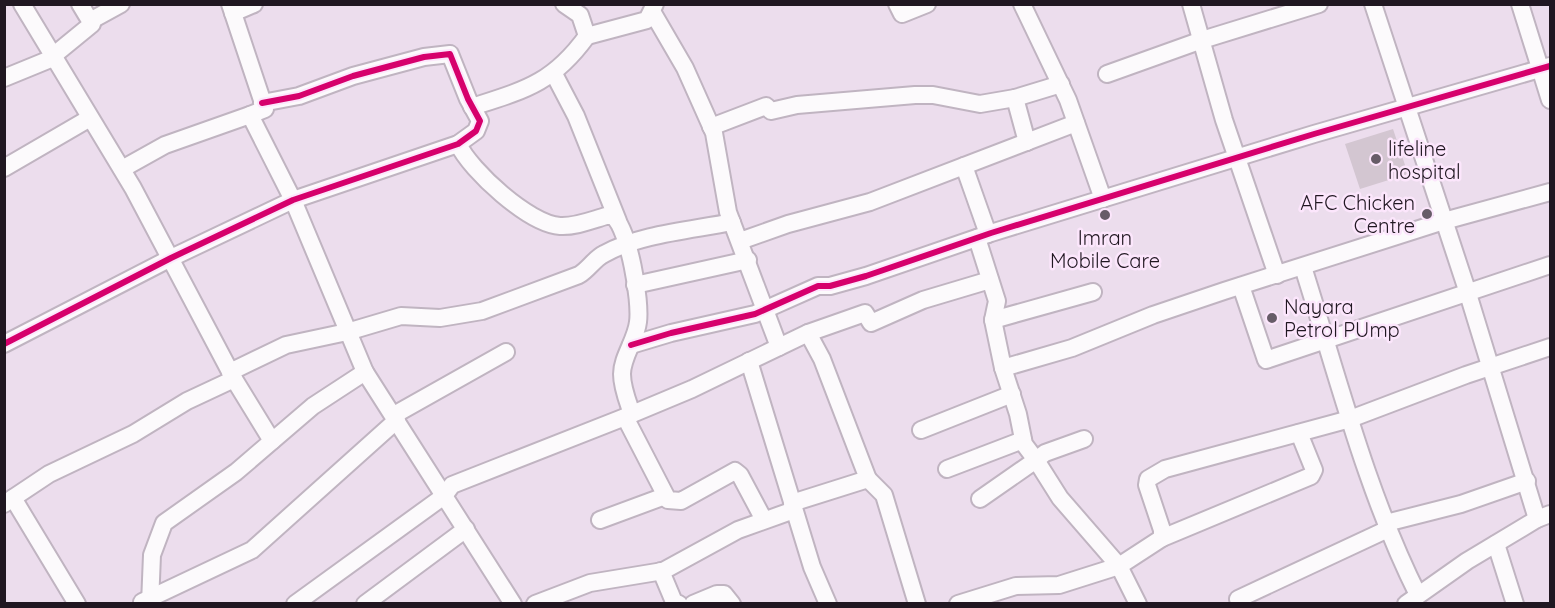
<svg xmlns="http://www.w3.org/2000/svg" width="1555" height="608" viewBox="0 0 1555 608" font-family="Quicksand,sans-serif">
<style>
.building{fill:#d3c6d1}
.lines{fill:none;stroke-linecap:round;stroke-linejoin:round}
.minor-casing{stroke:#c0b4c1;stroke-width:20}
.minor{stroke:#fcfafc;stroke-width:16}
.cycleway-casing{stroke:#fce6fc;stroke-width:10}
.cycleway{stroke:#d6006c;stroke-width:6}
.poi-dot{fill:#675c68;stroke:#fce6fc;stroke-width:2}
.labels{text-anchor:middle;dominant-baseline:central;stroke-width:5;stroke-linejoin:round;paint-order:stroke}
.poi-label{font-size:20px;fill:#201721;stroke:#fce6fc;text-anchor:start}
</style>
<rect width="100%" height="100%" fill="#ecdded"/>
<!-- building -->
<path class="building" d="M 1393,129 L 1408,174 L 1360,189 L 1345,144 Z"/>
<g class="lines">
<!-- minor casing -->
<g class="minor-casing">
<g id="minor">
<path d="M 22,4 L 133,188 L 234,379 L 272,441"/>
<path d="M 230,4 L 265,109 L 250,115 L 293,200 L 365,372 L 513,604"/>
<path d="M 897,4 L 902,14 L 927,4"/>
<path d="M 1022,4 L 1068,100 L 1103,199"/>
<path d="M 1191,4 L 1224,120 L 1277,275"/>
<path d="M 1373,4 L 1465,284 L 1537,519"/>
<path d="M 1520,4 L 1550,100"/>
<path d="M 233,13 L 254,4"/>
<path d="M 653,13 L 685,68 L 714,133 L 728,212 L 779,347"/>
<path d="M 90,21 L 121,4"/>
<path d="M 587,36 L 647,20 L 655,4"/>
<path d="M 554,74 L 576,116 L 618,221"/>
<path d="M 1107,74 L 1202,40 L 1319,4"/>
<path d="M 4,78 L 48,60 L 92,24 L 80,4"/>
<path d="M 1015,98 L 1061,84"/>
<path d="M 472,107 C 525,90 553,83 587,36 L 580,15 L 564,4"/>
<path d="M 711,127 L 766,106 L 771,111 L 797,105 L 915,95 L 933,95 L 980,104 L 1015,98 L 1027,142"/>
<path d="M 458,144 C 471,171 529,224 560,226 C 575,227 592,220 606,216 L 613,216 C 629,229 641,301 638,322 C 636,340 622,357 622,374 C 622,388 628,402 632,414"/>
<path d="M 964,166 L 988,234"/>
<path d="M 4,168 L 90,118"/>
<path d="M 122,169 L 165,145 L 250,115"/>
<path d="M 977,238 L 997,301 L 993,320 L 1003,368 L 1018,414 L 1024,444 L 1036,460 L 1045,453 L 1084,439"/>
<path d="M 740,241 L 788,224 L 870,202 L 1076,123"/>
<path d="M 1303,267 C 1338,377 1366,491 1418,595"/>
<path d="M 635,285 L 748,260"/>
<path d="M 1241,286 L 1266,360 L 1550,265"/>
<path d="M 993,320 L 1093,292"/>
<path d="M 4,344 L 171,258 L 293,200 L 458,144 L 476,131 L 480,121 L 468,99 L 450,54 L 424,57 L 353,76 L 299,96 L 262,103"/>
<path d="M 631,345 L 671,333 L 755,314 L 818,286 L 830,286 L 866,276 L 991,233 L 1314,134 L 1550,66"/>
<path d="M 749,361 L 812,567 L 828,604"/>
<path d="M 1003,368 L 1072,348 L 1153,315 L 1224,291 L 1444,221 L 1550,192"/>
<path d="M 230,372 L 286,345 L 347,332 L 401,316 L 440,318 L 482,311 L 579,275 C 589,269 594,259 604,254 C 639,234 693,230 732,222"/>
<path d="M 394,415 L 506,352"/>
<path d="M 625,417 L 668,500 L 681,501 L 735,471 L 740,475 L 764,520"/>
<path d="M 921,430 L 1012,394"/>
<path d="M 947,469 L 1023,440"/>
<path d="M 868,479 L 884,495 L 917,604"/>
<path d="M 13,498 L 77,604"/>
<path d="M 980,499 L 1036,460 L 1060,498 L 1119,566 L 1138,604"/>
<path d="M 792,503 L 868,479 L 822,359 L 808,333"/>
<path d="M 4,504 L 49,474 L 133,434 L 187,401 L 234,379"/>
<path d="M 600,520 L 665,496"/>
<path d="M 1386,523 L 1461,504 L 1527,481"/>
<path d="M 1162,538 L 1311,476 L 1314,470 L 1299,433"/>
<path d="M 1496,544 L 1515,604"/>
<path d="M 661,571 L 674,602 L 679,604"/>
<path d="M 1238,599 L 1388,529"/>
<path d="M 142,602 L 252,550 L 397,420"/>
<path d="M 150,604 L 152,555 L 164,523 L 236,472 L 313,406 L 365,372"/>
<path d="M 295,604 L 444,496 L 452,485 L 625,417 L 692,389 L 808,333 L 865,313 L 871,323 L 923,300 L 990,280"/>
<path d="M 365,604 L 466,529"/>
<path d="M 535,604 L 590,583 L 663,571 L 738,530 L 794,510"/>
<path d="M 693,604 L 717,594 L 724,594 L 732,604"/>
<path d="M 958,604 L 1016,586 L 1059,585 L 1119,566 L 1162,538 L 1162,530 L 1147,485 L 1148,479 L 1165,469 L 1350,419 L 1466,375 L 1550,347"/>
<path d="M 1406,604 L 1467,561 L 1537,519 L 1550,514"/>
</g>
</g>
<!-- minor -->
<use href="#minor" class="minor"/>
<!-- cycleway casing -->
<g class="cycleway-casing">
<g id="cycleway">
<path d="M 4,344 L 171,258 L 293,200 L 458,144 L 476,131 L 480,121 L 468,99 L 450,54 L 424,57 L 353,76 L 299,96 L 262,103"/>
<path d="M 631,345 L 671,333 L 755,314 L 818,286 L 830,286 L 866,276 L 991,233 L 1314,134 L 1550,66"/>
</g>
</g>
<!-- cycleway -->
<use href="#cycleway" class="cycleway"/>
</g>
<!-- markers -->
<g class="poi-dot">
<circle cx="1376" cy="159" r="6"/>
<circle cx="1427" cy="214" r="6"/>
<circle cx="1105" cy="215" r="6"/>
<circle cx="1272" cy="318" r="6"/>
</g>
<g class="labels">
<!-- poi labels -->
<g class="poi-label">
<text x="1388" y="148">lifeline<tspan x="1388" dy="23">hospital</tspan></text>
<text x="1415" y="202" text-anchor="end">AFC Chicken<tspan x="1415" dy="23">Centre</tspan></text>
<text x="1105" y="237" text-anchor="middle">Imran<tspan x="1105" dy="23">Mobile Care</tspan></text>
<text x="1284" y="306">Nayara<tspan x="1284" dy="23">Petrol PUmp</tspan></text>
</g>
</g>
<!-- border -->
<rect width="1555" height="608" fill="none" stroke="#201721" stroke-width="12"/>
</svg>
